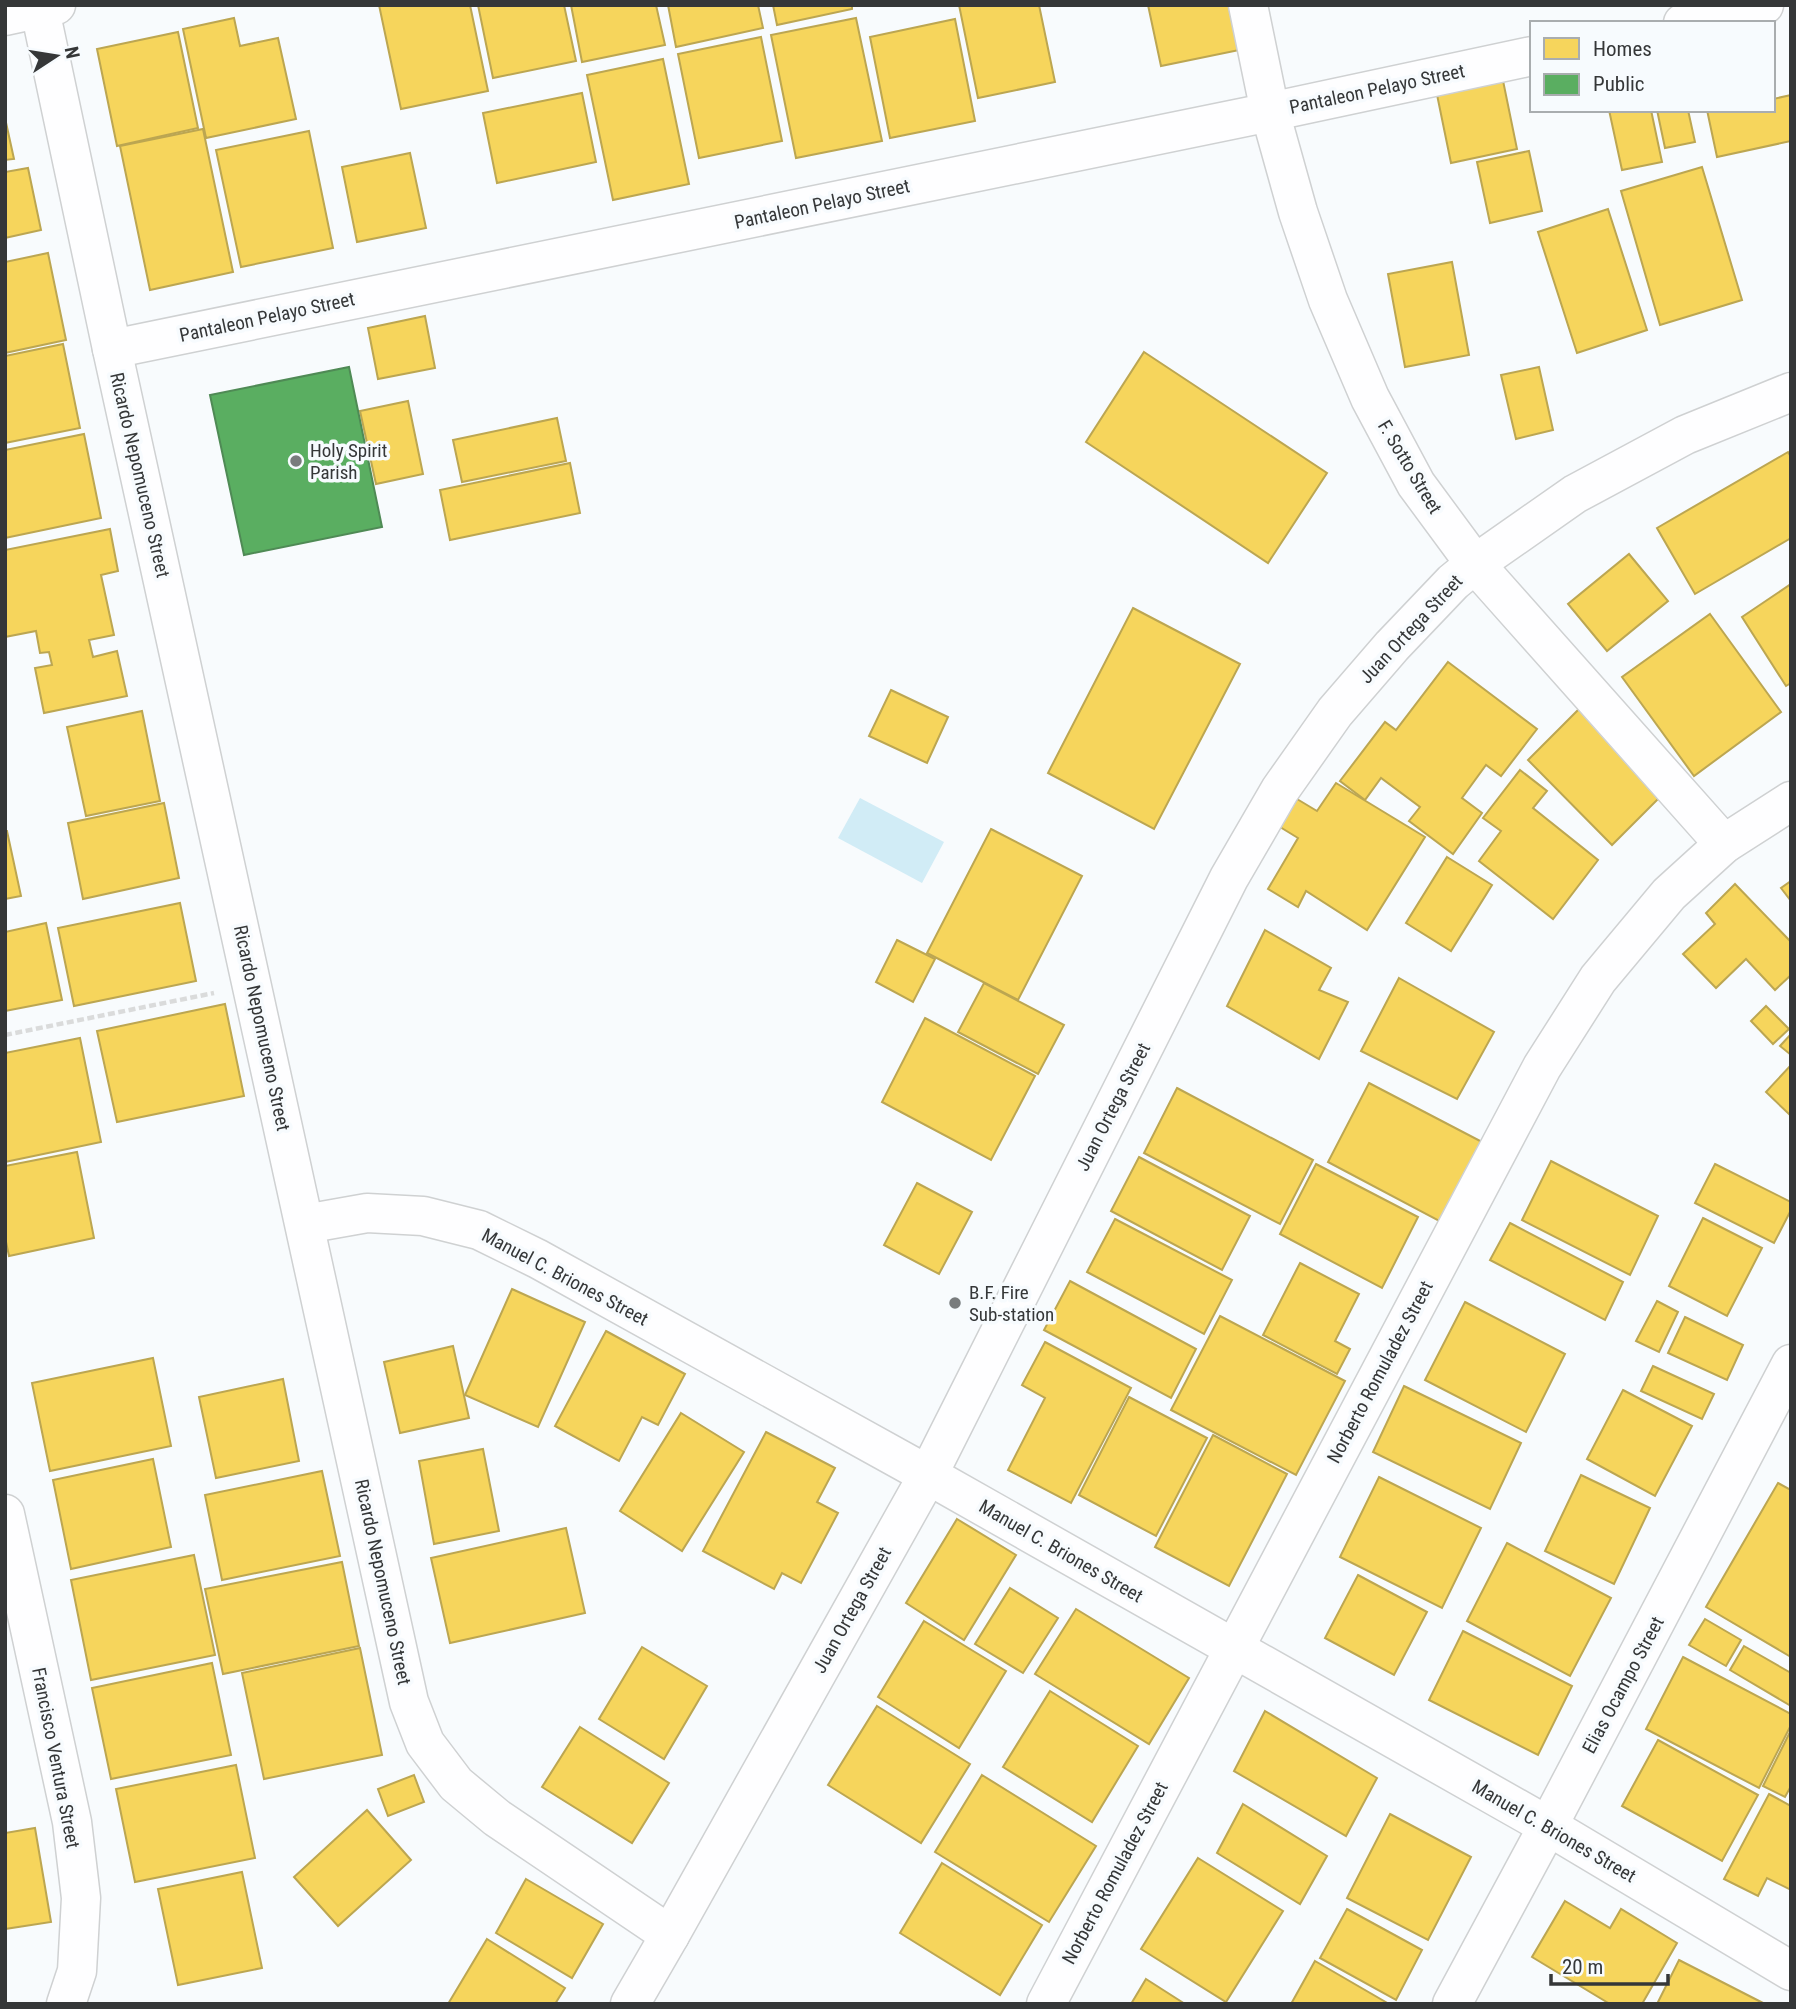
<svg xmlns="http://www.w3.org/2000/svg" width="1796" height="2009" viewBox="0 0 1796 2009" font-family="'Roboto Condensed',sans-serif">
<style>
.water{fill:#d1ecf6}
.homes{fill:#f6d55c;stroke:#bca651;stroke-width:2}
.public{fill:#5aae61;stroke:#4f8a55;stroke-width:2}
.lines{fill:none;stroke-linecap:round;stroke-linejoin:round}
.minor-casing{stroke:#cfd1d2;stroke-width:41}
.path{stroke:#dadbdb;stroke-width:4.5;stroke-dasharray:7 3.5;stroke-linecap:butt}
.minor{stroke:#fefeff;stroke-width:38}
.poi-dot{fill:#797c7d;stroke:#f7fbfe;stroke-width:2.5}
.labels{text-anchor:middle;dominant-baseline:central;stroke-width:7;stroke-linejoin:round;paint-order:stroke}
.street-label{font-size:19px;fill:#353738;stroke:#f7fbfe}
.poi-label{font-size:19px;fill:#353738;stroke:#f7fbfe;text-anchor:start}
</style>
<rect width="100%" height="100%" fill="#f8fbfd"/>
<!-- water -->
<path class="water" d="M 860,798 L 944,842 L 922,883 L 838,838 Z"/>
<!-- homes -->
<g class="homes">
<path d="M 379,5 L 470,5 L 488,91 L 401,109 Z"/>
<path d="M 478,5 L 564,5 L 576,61 L 493,78 Z"/>
<path d="M 571,5 L 656,5 L 665,45 L 582,62 Z"/>
<path d="M 668,5 L 758,5 L 763,28 L 676,47 Z"/>
<path d="M 773,5 L 852,5 L 852,9 L 777,25 Z"/>
<path d="M 959,5 L 1039,5 L 1055,82 L 978,98 Z"/>
<path d="M 1148,5 L 1241,5 L 1249,48 L 1161,66 Z"/>
<path d="M 234,18 L 240,46 L 278,38 L 296,119 L 206,138 L 183,29 Z"/>
<path d="M 856,18 L 882,141 L 796,158 L 771,35 Z"/>
<path d="M 955,19 L 975,121 L 890,138 L 870,37 Z"/>
<path d="M 178,32 L 198,128 L 117,146 L 97,49 Z"/>
<path d="M 761,37 L 782,141 L 699,158 L 678,54 Z"/>
<path d="M 663,59 L 689,184 L 613,200 L 587,75 Z"/>
<path d="M 1500,66 L 1517,149 L 1451,163 L 1434,80 Z"/>
<path d="M 582,93 L 596,162 L 497,183 L 483,113 Z"/>
<path d="M 1791,95 L 1791,141 L 1717,157 L 1707,110 L 1773,110 L 1773,99 Z"/>
<path d="M 1609,110 L 1651,110 L 1662,162 L 1622,170 Z"/>
<path d="M 1657,110 L 1688,110 L 1695,142 L 1665,148 Z"/>
<path d="M 5,118 L 14,159 L 5,160 Z"/>
<path d="M 203,129 L 233,272 L 150,290 L 120,146 Z"/>
<path d="M 309,131 L 333,248 L 241,267 L 216,150 Z"/>
<path d="M 1529,151 L 1542,211 L 1490,223 L 1477,162 Z"/>
<path d="M 410,153 L 426,228 L 357,242 L 342,167 Z"/>
<path d="M 1702,167 L 1742,300 L 1660,325 L 1621,191 Z"/>
<path d="M 28,168 L 41,230 L 5,238 L 5,172 Z"/>
<path d="M 1608,209 L 1647,330 L 1577,353 L 1538,232 Z"/>
<path d="M 48,253 L 66,340 L 5,353 L 5,262 Z"/>
<path d="M 1452,262 L 1469,355 L 1405,367 L 1388,274 Z"/>
<path d="M 425,316 L 435,368 L 378,379 L 368,328 Z"/>
<path d="M 63,344 L 80,428 L 5,443 L 5,356 Z"/>
<path d="M 1144,352 L 1327,473 L 1268,563 L 1086,442 Z"/>
<path d="M 1539,367 L 1553,430 L 1516,439 L 1501,375 Z"/>
<path d="M 408,401 L 423,474 L 376,484 L 360,411 Z"/>
<path d="M 557,418 L 566,461 L 462,482 L 453,440 Z"/>
<path d="M 84,434 L 101,518 L 5,538 L 5,450 Z"/>
<path d="M 1788,452 L 1791,457 L 1791,538 L 1695,594 L 1657,528 Z"/>
<path d="M 570,463 L 580,513 L 450,540 L 440,490 Z"/>
<path d="M 110,529 L 118,571 L 101,575 L 114,635 L 89,640 L 93,657 L 117,651 L 127,696 L 44,713 L 35,668 L 52,665 L 49,652 L 40,653 L 36,631 L 5,637 L 5,550 Z"/>
<path d="M 1629,554 L 1668,601 L 1607,651 L 1568,604 Z"/>
<path d="M 1791,584 L 1791,683 L 1786,686 L 1742,617 Z"/>
<path d="M 1133,608 L 1240,664 L 1154,829 L 1048,773 Z"/>
<path d="M 1710,614 L 1781,712 L 1694,776 L 1622,677 Z"/>
<path d="M 1448,662 L 1537,729 L 1501,776 L 1486,765 L 1462,798 L 1482,813 L 1453,854 L 1409,821 L 1420,807 L 1381,778 L 1365,800 L 1340,781 L 1385,722 L 1396,730 Z"/>
<path d="M 891,690 L 948,717 L 927,763 L 869,736 Z"/>
<path d="M 1584,704 L 1668,789 L 1612,845 L 1528,760 Z"/>
<path d="M 142,711 L 160,801 L 86,816 L 67,727 Z"/>
<path d="M 1520,770 L 1547,791 L 1533,808 L 1598,860 L 1553,919 L 1479,861 L 1501,831 L 1483,818 Z"/>
<path d="M 1336,783 L 1425,837 L 1367,930 L 1306,891 L 1298,907 L 1268,889 L 1298,838 L 1280,827 L 1297,799 L 1317,811 Z"/>
<path d="M 164,803 L 179,878 L 83,899 L 68,823 Z"/>
<path d="M 991,829 L 1082,876 L 1018,1000 L 927,953 Z"/>
<path d="M 5,831 L 7,831 L 21,896 L 5,899 Z"/>
<path d="M 1447,857 L 1492,885 L 1451,951 L 1406,923 Z"/>
<path d="M 1791,881 L 1791,901 L 1781,888 Z"/>
<path d="M 1735,884 L 1791,942 L 1791,975 L 1775,990 L 1746,959 L 1716,988 L 1683,954 L 1715,924 L 1706,913 Z"/>
<path d="M 180,903 L 196,981 L 74,1006 L 58,928 Z"/>
<path d="M 46,923 L 62,1000 L 5,1011 L 5,932 Z"/>
<path d="M 1265,930 L 1331,968 L 1319,990 L 1348,1002 L 1319,1059 L 1227,1006 Z"/>
<path d="M 897,940 L 935,959 L 913,1002 L 876,982 Z"/>
<path d="M 1399,978 L 1494,1032 L 1457,1099 L 1361,1051 Z"/>
<path d="M 984,983 L 1064,1025 L 1038,1074 L 958,1032 Z"/>
<path d="M 225,1004 L 244,1096 L 117,1122 L 97,1031 Z"/>
<path d="M 1766,1006 L 1789,1029 L 1773,1044 L 1751,1021 Z"/>
<path d="M 925,1018 L 1035,1076 L 991,1160 L 882,1102 Z"/>
<path d="M 1791,1034 L 1791,1055 L 1780,1046 Z"/>
<path d="M 80,1038 L 101,1142 L 5,1162 L 5,1053 Z"/>
<path d="M 1791,1065 L 1791,1116 L 1766,1092 Z"/>
<path d="M 1369,1083 L 1484,1143 L 1443,1223 L 1328,1162 Z"/>
<path d="M 1177,1088 L 1313,1160 L 1280,1224 L 1144,1153 Z"/>
<path d="M 77,1152 L 94,1238 L 9,1256 L 5,1237 L 5,1166 Z"/>
<path d="M 1139,1157 L 1250,1216 L 1222,1270 L 1111,1211 Z"/>
<path d="M 1551,1161 L 1658,1216 L 1630,1275 L 1522,1220 Z"/>
<path d="M 1316,1164 L 1418,1217 L 1382,1288 L 1280,1234 Z"/>
<path d="M 1715,1164 L 1791,1202 L 1791,1210 L 1774,1243 L 1695,1203 Z"/>
<path d="M 917,1183 L 972,1212 L 939,1274 L 884,1245 Z"/>
<path d="M 1703,1218 L 1762,1248 L 1727,1316 L 1669,1286 Z"/>
<path d="M 1115,1219 L 1232,1280 L 1204,1334 L 1087,1272 Z"/>
<path d="M 1510,1223 L 1623,1282 L 1605,1320 L 1490,1260 Z"/>
<path d="M 1300,1263 L 1359,1294 L 1335,1341 L 1350,1349 L 1337,1374 L 1263,1335 Z"/>
<path d="M 1070,1281 L 1196,1349 L 1171,1398 L 1044,1330 Z"/>
<path d="M 512,1289 L 585,1322 L 538,1427 L 465,1395 Z"/>
<path d="M 1657,1301 L 1678,1312 L 1659,1352 L 1636,1341 Z"/>
<path d="M 1465,1302 L 1565,1354 L 1526,1432 L 1425,1380 Z"/>
<path d="M 1220,1316 L 1345,1381 L 1296,1475 L 1171,1410 Z"/>
<path d="M 1685,1317 L 1743,1345 L 1727,1380 L 1668,1353 Z"/>
<path d="M 606,1331 L 685,1374 L 658,1425 L 642,1417 L 619,1461 L 555,1426 Z"/>
<path d="M 1045,1342 L 1131,1388 L 1071,1503 L 1008,1470 L 1045,1398 L 1022,1385 Z"/>
<path d="M 453,1346 L 469,1418 L 400,1433 L 384,1362 Z"/>
<path d="M 153,1358 L 171,1446 L 50,1471 L 32,1383 Z"/>
<path d="M 1653,1366 L 1714,1394 L 1702,1419 L 1641,1391 Z"/>
<path d="M 283,1379 L 299,1461 L 216,1478 L 199,1397 Z"/>
<path d="M 1404,1386 L 1521,1443 L 1490,1509 L 1373,1452 Z"/>
<path d="M 1623,1390 L 1692,1426 L 1655,1496 L 1587,1459 Z"/>
<path d="M 1129,1397 L 1207,1438 L 1156,1536 L 1079,1495 Z"/>
<path d="M 681,1413 L 744,1452 L 682,1551 L 620,1511 Z"/>
<path d="M 766,1432 L 835,1468 L 817,1502 L 838,1513 L 801,1583 L 782,1573 L 774,1589 L 703,1551 Z"/>
<path d="M 1213,1435 L 1287,1474 L 1229,1586 L 1155,1547 Z"/>
<path d="M 483,1449 L 499,1531 L 434,1544 L 419,1461 Z"/>
<path d="M 153,1459 L 171,1547 L 71,1569 L 53,1480 Z"/>
<path d="M 322,1471 L 340,1556 L 222,1580 L 205,1495 Z"/>
<path d="M 1581,1475 L 1650,1508 L 1614,1584 L 1545,1551 Z"/>
<path d="M 1379,1477 L 1481,1528 L 1442,1608 L 1340,1557 Z"/>
<path d="M 1778,1483 L 1791,1490 L 1791,1657 L 1706,1607 Z"/>
<path d="M 957,1519 L 1016,1555 L 964,1640 L 906,1603 Z"/>
<path d="M 566,1528 L 585,1613 L 450,1643 L 431,1558 Z"/>
<path d="M 1507,1543 L 1611,1598 L 1570,1676 L 1467,1621 Z"/>
<path d="M 194,1555 L 215,1655 L 91,1680 L 71,1580 Z"/>
<path d="M 342,1562 L 359,1646 L 223,1674 L 205,1589 Z"/>
<path d="M 1358,1575 L 1427,1612 L 1394,1675 L 1325,1638 Z"/>
<path d="M 1010,1588 L 1058,1618 L 1023,1673 L 975,1644 Z"/>
<path d="M 1076,1609 L 1189,1678 L 1149,1744 L 1035,1674 Z"/>
<path d="M 1705,1619 L 1741,1640 L 1726,1666 L 1689,1645 Z"/>
<path d="M 924,1621 L 1006,1671 L 959,1748 L 878,1697 Z"/>
<path d="M 1463,1631 L 1572,1686 L 1538,1755 L 1429,1700 Z"/>
<path d="M 1744,1646 L 1791,1673 L 1791,1706 L 1730,1670 Z"/>
<path d="M 642,1647 L 707,1686 L 664,1759 L 599,1719 Z"/>
<path d="M 360,1648 L 382,1755 L 264,1779 L 242,1673 Z"/>
<path d="M 1683,1657 L 1791,1714 L 1791,1725 L 1759,1788 L 1646,1729 Z"/>
<path d="M 212,1663 L 231,1755 L 111,1779 L 92,1688 Z"/>
<path d="M 1050,1691 L 1138,1746 L 1092,1822 L 1003,1767 Z"/>
<path d="M 877,1706 L 970,1764 L 921,1843 L 828,1785 Z"/>
<path d="M 1265,1711 L 1377,1778 L 1346,1836 L 1234,1771 Z"/>
<path d="M 580,1727 L 669,1783 L 632,1843 L 542,1787 Z"/>
<path d="M 1791,1730 L 1791,1786 L 1785,1797 L 1763,1786 Z"/>
<path d="M 1658,1740 L 1758,1795 L 1722,1861 L 1622,1806 Z"/>
<path d="M 236,1765 L 255,1858 L 135,1882 L 116,1789 Z"/>
<path d="M 414,1775 L 424,1802 L 388,1816 L 378,1789 Z"/>
<path d="M 982,1775 L 1096,1846 L 1049,1922 L 935,1852 Z"/>
<path d="M 1769,1794 L 1791,1806 L 1791,1890 L 1767,1878 L 1758,1896 L 1724,1879 Z"/>
<path d="M 1243,1804 L 1327,1856 L 1300,1904 L 1217,1853 Z"/>
<path d="M 367,1810 L 411,1860 L 338,1926 L 294,1877 Z"/>
<path d="M 1390,1814 L 1471,1857 L 1428,1940 L 1347,1898 Z"/>
<path d="M 35,1828 L 51,1922 L 5,1929 L 5,1833 Z"/>
<path d="M 1198,1858 L 1283,1911 L 1226,2002 L 1141,1949 Z"/>
<path d="M 942,1863 L 1042,1925 L 1000,1995 L 900,1933 Z"/>
<path d="M 242,1872 L 262,1968 L 178,1985 L 158,1889 Z"/>
<path d="M 526,1879 L 603,1924 L 572,1978 L 496,1933 Z"/>
<path d="M 1565,1901 L 1610,1928 L 1621,1909 L 1677,1943 L 1642,2004 L 1610,2004 L 1532,1957 Z"/>
<path d="M 1347,1909 L 1422,1950 L 1396,2000 L 1320,1958 Z"/>
<path d="M 487,1939 L 565,1988 L 555,2004 L 448,2004 Z"/>
<path d="M 1679,1960 L 1765,2004 L 1657,2004 Z"/>
<path d="M 1315,1961 L 1389,2004 L 1291,2004 Z"/>
<path d="M 1146,1979 L 1185,2004 L 1131,2004 Z"/>
</g>
<!-- public -->
<path class="public" d="M 349,367 L 382,527 L 244,555 L 210,395 Z"/>
<g class="lines">
<!-- minor casing -->
<g class="minor-casing">
<g id="minor">
<path d="M 39,5 L 112,349 L 409,1702 L 425,1743 L 456,1784 L 497,1818 L 670,1935"/>
<path d="M 1248,5 L 1270,112 L 1298,212 L 1328,300 L 1370,398 L 1416,484 L 1475,564 L 1724,844"/>
<path d="M 5,16 L 56,5"/>
<path d="M 1683,23 L 1764,5"/>
<path d="M 112,349 L 1270,112 L 1532,56"/>
<path d="M 305,1224 L 367,1213 L 423,1216 L 479,1230 L 538,1259 L 928,1475 L 1548,1826 L 1791,1971"/>
<path d="M 5,1514 L 72,1822 L 81,1898 L 77,1971 L 66,2004"/>
<path d="M 630,2004 L 670,1935 L 928,1475 L 1229,878 L 1280,790 L 1335,712 L 1392,646 L 1453,582 L 1475,564 L 1575,494 L 1685,435 L 1791,392"/>
<path d="M 1046,2004 L 1542,1067 L 1598,979 L 1669,894 L 1724,844 L 1791,801"/>
<path d="M 1452,2004 L 1548,1826 L 1791,1364"/>
</g>
</g>
<!-- path -->
<path class="path" d="M 5,1035 L 214,993"/>
<!-- minor -->
<use href="#minor" class="minor"/>
</g>
<!-- markers -->
<g class="poi-dot">
<circle cx="296" cy="461" r="7"/>
<circle cx="955" cy="1303" r="7"/>
</g>
<g class="labels">
<!-- street labels -->
<g class="street-label">
<text transform="translate(1377 89) rotate(-12)">Pantaleon Pelayo Street</text>
<text transform="translate(822 204) rotate(-12)">Pantaleon Pelayo Street</text>
<text transform="translate(267 317) rotate(-12)">Pantaleon Pelayo Street</text>
<text transform="translate(1410 467) rotate(59)">F. Sotto Street</text>
<text transform="translate(140 475) rotate(77)">Ricardo Nepomuceno Street</text>
<text transform="translate(1411 629) rotate(-47)">Juan Ortega Street</text>
<text transform="translate(262 1028) rotate(78)">Ricardo Nepomuceno Street</text>
<text transform="translate(1113 1107) rotate(-63)">Juan Ortega Street</text>
<text transform="translate(565 1277) rotate(28)">Manuel C. Briones Street</text>
<text transform="translate(1380 1372) rotate(-62)">Norberto Romuladez Street</text>
<text transform="translate(1061 1551) rotate(30)">Manuel C. Briones Street</text>
<text transform="translate(383 1582) rotate(78)">Ricardo Nepomuceno Street</text>
<text transform="translate(852 1610) rotate(-61)">Juan Ortega Street</text>
<text transform="translate(1623 1685) rotate(-62)">Elias Ocampo Street</text>
<text transform="translate(56 1758) rotate(79)">Francisco Ventura Street</text>
<text transform="translate(1554 1831) rotate(30)">Manuel C. Briones Street</text>
<text transform="translate(1115 1873) rotate(-62)">Norberto Romuladez Street</text>
</g>
<!-- poi labels -->
<g class="poi-label">
<text x="310" y="450">Holy Spirit<tspan x="310" dy="22">Parish</tspan></text>
<text x="969" y="1292">B.F. Fire<tspan x="969" dy="22">Sub-station</tspan></text>
</g>
</g>
<!-- border -->
<rect width="1796" height="2009" fill="none" stroke="#353738" stroke-width="14"/>
<!-- legend -->
<rect x="1530" y="21" width="245" height="91" fill="#f7fbfe" stroke="#a9adaf" stroke-width="2"/>
<rect x="1544" y="38" width="35" height="21" fill="#f6d55c" stroke="#a9adaf" stroke-width="2"/>
<text x="1593" y="56" font-size="21" fill="#353738">Homes</text>
<rect x="1544" y="74" width="35" height="21" fill="#5aae61" stroke="#a9adaf" stroke-width="2"/>
<text x="1593" y="91" font-size="21" fill="#353738">Public</text>
<!-- north arrow -->
<g transform="translate(56 56) rotate(78)" stroke="#f7fbfe" stroke-width="5" paint-order="stroke">
<path d="M0-5L12 26L0 18L-12 26Z" fill="#353738"/>
<text y="-10" font-size="19" font-weight="bold" text-anchor="middle" fill="#353738">N</text>
</g>
<!-- scale -->
<path d="M1551 1974v10h117v-10" fill="none" stroke="#353738" stroke-width="3.5"/>
<text x="1562" y="1974" font-size="21" fill="#353738" stroke="#f7fbfe" stroke-width="5" paint-order="stroke">20 m</text>
</svg>
